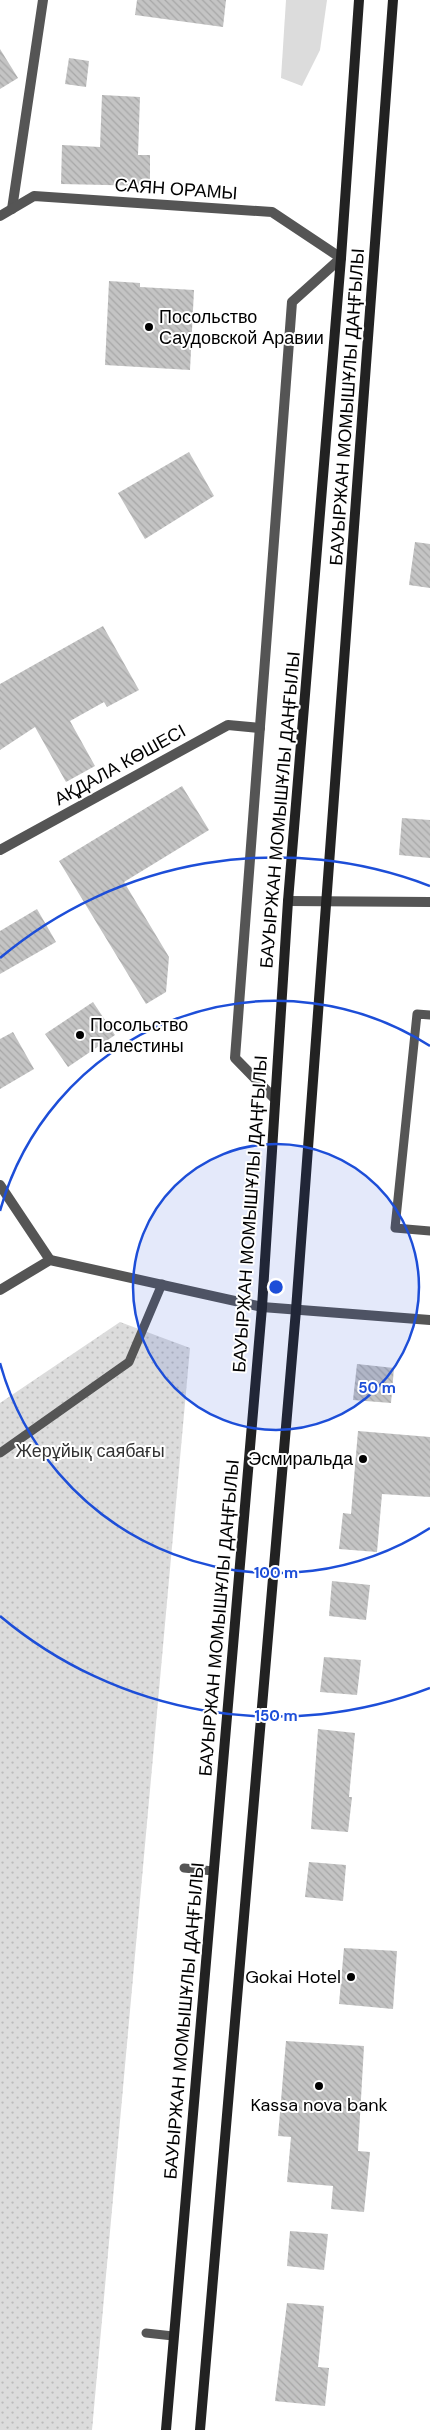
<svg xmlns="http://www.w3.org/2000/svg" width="430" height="2430" viewBox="0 0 430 2430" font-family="'DM Sans',sans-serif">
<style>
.green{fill:#dcdcdc}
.park{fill:url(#park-dots)}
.building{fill:url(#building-back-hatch)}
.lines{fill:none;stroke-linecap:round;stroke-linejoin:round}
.service{stroke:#555;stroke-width:9}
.minor{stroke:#555;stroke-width:10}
.tertiary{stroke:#555;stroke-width:10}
.secondary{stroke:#222;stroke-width:10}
.ring{fill:none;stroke:#1d4ed8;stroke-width:2.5}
.poi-dot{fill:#000;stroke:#fff;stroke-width:2}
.labels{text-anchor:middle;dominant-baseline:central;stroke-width:4;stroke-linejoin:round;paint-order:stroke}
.street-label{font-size:18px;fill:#000;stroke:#fff}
.poi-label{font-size:18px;fill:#000;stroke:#fff;text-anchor:start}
.park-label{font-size:18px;fill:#333;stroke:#fff}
.centre{fill:#1d4ed8;stroke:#fff;stroke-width:2.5}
.ring-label{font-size:15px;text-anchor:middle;font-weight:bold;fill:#1d4ed8;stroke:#fff;stroke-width:4;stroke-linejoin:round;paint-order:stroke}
</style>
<defs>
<pattern id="park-dots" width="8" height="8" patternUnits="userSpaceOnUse" patternTransform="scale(1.25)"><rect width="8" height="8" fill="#dcdcdc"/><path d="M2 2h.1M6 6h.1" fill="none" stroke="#bbb" stroke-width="1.8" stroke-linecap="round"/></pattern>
<pattern id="building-back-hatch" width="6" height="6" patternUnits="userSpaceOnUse" patternTransform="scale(1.25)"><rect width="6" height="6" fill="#c4c4c4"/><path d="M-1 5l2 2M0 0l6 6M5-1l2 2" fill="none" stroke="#a7a7a7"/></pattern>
</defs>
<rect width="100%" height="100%" fill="#fff"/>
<!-- green -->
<path class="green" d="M 286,0 L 327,0 L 320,50 L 302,86 L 281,78 Z"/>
<!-- park -->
<path class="park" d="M 120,1322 L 190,1348 L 92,2430 L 0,2430 L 0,1403 Z"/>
<!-- building -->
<g class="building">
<path d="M 137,0 L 226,0 L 223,27 L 135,15 Z"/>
<path d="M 0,49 L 18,78 L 0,89 Z"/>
<path d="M 69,58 L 89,61 L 86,87 L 65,84 Z"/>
<path d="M 102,95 L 140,97 L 138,155 L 150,155 L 150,186 L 61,184 L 62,145 L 100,147 Z"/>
<path d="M 109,281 L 140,283 L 140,287 L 194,290 L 190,370 L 105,365 Z"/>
<path d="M 189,452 L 214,496 L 145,539 L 118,493 Z"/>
<path d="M 415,542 L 430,544 L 430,588 L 409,585 Z"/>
<path d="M 103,626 L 139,690 L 107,707 L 104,702 L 70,721 L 95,766 L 66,782 L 35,727 L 0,750 L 0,684 Z"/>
<path d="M 182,786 L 209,830 L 124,882 L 169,957 L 166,992 L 146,1004 L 59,861 Z"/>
<path d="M 402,818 L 430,820 L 430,858 L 399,855 Z"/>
<path d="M 37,909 L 56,942 L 0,974 L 0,931 Z"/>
<path d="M 93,1002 L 115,1035 L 68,1067 L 45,1034 Z"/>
<path d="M 13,1032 L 34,1069 L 0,1089 L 0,1039 Z"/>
<path d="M 357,1364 L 394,1368 L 391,1403 L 353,1400 Z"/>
<path d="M 358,1431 L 430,1437 L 430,1497 L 382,1494 L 377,1552 L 339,1549 L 343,1513 L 351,1514 Z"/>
<path d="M 332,1581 L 370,1585 L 366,1620 L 329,1616 Z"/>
<path d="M 324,1657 L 361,1660 L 357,1695 L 320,1692 Z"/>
<path d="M 318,1729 L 355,1733 L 349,1797 L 352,1797 L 348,1832 L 311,1829 Z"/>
<path d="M 309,1862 L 346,1865 L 343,1901 L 305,1897 Z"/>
<path d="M 344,1948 L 397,1951 L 393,2009 L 339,2004 Z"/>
<path d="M 286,2041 L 364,2046 L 358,2151 L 370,2152 L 364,2212 L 331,2209 L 333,2186 L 287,2182 L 291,2137 L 278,2136 Z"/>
<path d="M 290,2231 L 328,2234 L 324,2270 L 287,2266 Z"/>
<path d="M 287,2303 L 324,2306 L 318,2367 L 329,2368 L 325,2406 L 275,2401 Z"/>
</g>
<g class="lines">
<!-- service -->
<g class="service">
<path d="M 430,1015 L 417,1014 L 395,1228 L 430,1231"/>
<path d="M 0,1453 L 129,1362 L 162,1284"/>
<path d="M 184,1868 L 213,1871"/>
<path d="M 146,2333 L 173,2336"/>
</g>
<!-- minor -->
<g class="minor">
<path d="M 12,209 L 43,0"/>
<path d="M 0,216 L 34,196 L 272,212 L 341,258 L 292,302 L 235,1058 L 275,1099"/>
<path d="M 0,850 L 228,725 L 260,728"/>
<path d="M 0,1185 L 50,1260"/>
<path d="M 0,1290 L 50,1260 L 262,1307"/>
</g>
<!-- tertiary -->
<g class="tertiary">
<path d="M 288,901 L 430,902"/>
<path d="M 262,1307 L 430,1320"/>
</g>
<!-- secondary -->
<g class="secondary">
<path d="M 166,2430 L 262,1307 L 288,901 L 341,258 L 359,0"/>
<path d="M 200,2430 L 296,1310 L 393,0"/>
</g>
</g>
<!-- distance rings -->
<circle cx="276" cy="1287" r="143" fill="#1d4ed8" fill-opacity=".12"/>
<g class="ring">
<circle cx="276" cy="1287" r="143"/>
<path d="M430 1528A286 286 0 0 1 0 1363M0 1211A286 286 0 0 1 430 1046"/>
<path d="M430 1688A429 429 0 0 1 0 1616M0 958A429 429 0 0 1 430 886"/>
</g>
<!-- markers -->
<g class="poi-dot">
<circle cx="149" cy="327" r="5"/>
<circle cx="80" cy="1035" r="5"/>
<circle cx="363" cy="1459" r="5"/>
<circle cx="351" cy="1977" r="5"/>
<circle cx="319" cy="2086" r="5"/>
</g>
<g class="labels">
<!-- street labels -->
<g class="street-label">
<text transform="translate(176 189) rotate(4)">САЯН ОРАМЫ</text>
<text transform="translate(347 407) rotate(-86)">БАУЫРЖАН МОМЫШҰЛЫ ДАҢҒЫЛЫ</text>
<text transform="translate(120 765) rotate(-29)">АҚДАЛА КӨШЕСІ</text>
<text transform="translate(280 810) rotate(-85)">БАУЫРЖАН МОМЫШҰЛЫ ДАҢҒЫЛЫ</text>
<text transform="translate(250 1214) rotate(-86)">БАУЫРЖАН МОМЫШҰЛЫ ДАҢҒЫЛЫ</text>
<text transform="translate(219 1618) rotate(-85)">БАУЫРЖАН МОМЫШҰЛЫ ДАҢҒЫЛЫ</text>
<text transform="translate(184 2021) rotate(-85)">БАУЫРЖАН МОМЫШҰЛЫ ДАҢҒЫЛЫ</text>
</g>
<!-- poi labels -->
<g class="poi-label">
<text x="159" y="317">Посольство<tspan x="159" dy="21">Саудовской Аравии</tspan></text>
<text x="90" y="1025">Посольство<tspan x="90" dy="21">Палестины</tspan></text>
<text x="353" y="1459" text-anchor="end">Эсмиральда</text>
<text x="341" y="1977" text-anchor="end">Gokai Hotel</text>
<text x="319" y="2105" text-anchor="middle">Kassa nova bank</text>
</g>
<!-- park labels -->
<g class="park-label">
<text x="90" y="1451">Жерұйық саябағы</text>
</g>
</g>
<circle cx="276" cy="1287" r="8" class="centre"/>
<g class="ring-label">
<text x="377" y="1393">50 m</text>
<text x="276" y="1578">100 m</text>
<text x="276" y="1721">150 m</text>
</g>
</svg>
